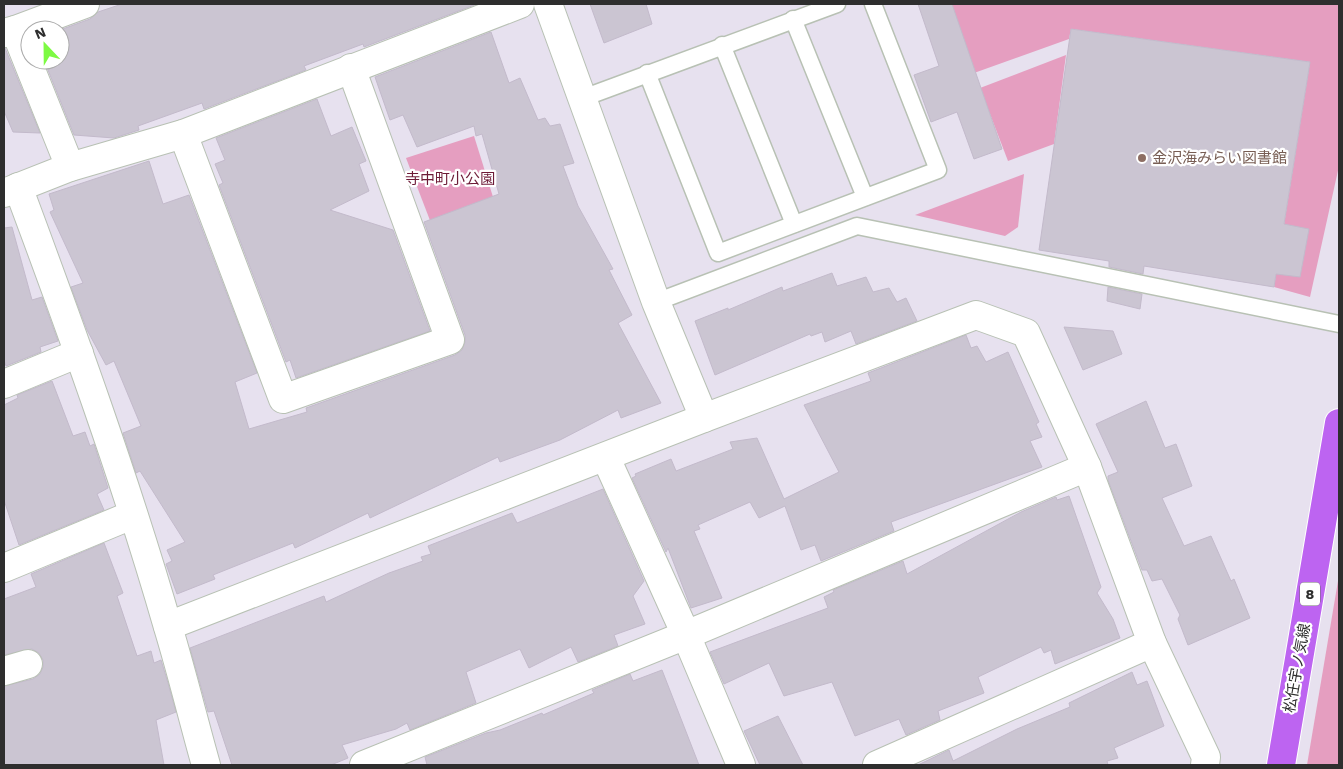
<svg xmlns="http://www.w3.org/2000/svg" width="1343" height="769" viewBox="0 0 1343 769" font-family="'Work Sans','Noto Sans JP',sans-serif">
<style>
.green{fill:#e59ec0}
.building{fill:#cbc5d2;stroke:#c3bacb}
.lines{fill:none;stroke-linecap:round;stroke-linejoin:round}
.service-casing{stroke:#b8c1b4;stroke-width:19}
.minor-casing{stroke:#b8c1b4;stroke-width:30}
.primary-casing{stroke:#fff;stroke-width:30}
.service{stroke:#fff;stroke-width:16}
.minor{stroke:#fff;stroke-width:28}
.primary{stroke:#bd64f1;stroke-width:28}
.education-dot{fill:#8d6e63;stroke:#fff;stroke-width:2}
.labels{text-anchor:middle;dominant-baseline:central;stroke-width:4.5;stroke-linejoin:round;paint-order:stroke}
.shield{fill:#fff;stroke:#6d6d6d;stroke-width:1}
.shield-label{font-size:14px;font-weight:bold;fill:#2e2e2e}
.education-label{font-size:15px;fill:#785e54;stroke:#fff;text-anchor:start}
.park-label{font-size:15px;fill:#6d1b37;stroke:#fff}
.street-label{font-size:15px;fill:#2e2e2e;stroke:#fff}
</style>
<rect width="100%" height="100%" fill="#e7e1ef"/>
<!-- green -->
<g class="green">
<path d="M 948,4 L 1339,4 L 1339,166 L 1310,297 L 1274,287 L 1310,62 L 1071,29 L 1069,39 L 974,73 Z"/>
<path d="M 1066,55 L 1054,144 L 1008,161 L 980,88 Z"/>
<path d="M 474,136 L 493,197 L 431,223 L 406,158 Z"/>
<path d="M 1024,174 L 1018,227 L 1005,236 L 915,215 Z"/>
<path d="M 1339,575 L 1339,765 L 1307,765 Z"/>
</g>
<!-- building -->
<g class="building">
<path d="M 122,4 L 477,4 L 364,47 L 363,44 L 304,66 L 306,70 L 204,109 L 202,103 L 138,126 L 139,130 L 114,138 L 74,135 L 44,60 L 60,60 L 60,30 L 90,19 L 98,12 Z"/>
<path d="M 590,4 L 646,4 L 652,24 L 604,43 Z"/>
<path d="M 918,4 L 952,4 L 1002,149 L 974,159 L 957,112 L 931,122 L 914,75 L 939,66 Z"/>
<path d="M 1071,29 L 1310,62 L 1284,224 L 1309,229 L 1300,277 L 1276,274 L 1274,287 L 1144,266 L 1143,274 L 1109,267 L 1109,261 L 1039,250 Z"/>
<path d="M 491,32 L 509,83 L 520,78 L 538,120 L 545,118 L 550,126 L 560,124 L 574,163 L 563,166 L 578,206 L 613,269 L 609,270 L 632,315 L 618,323 L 661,403 L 621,418 L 618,410 L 560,440 L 500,462 L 498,457 L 370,518 L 368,513 L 295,548 L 293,543 L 213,575 L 215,579 L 177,594 L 166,564 L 172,561 L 167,550 L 185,542 L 140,471 L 136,473 L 123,433 L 141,426 L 114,361 L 106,365 L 87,330 L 71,287 L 83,283 L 50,212 L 54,210 L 49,194 L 149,161 L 163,204 L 189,195 L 257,373 L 235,382 L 249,429 L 307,412 L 306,408 L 455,355 L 462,350 L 465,342 L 465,335 L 424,222 L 499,194 L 482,134 L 476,136 L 474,126 L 417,147 L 403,115 L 390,120 L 375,77 Z"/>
<path d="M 4,48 L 5,48 L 40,133 L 13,132 L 4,111 Z"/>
<path d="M 317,99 L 331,136 L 352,127 L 366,161 L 359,164 L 369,191 L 330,210 L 393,230 L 430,331 L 296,378 L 290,360 L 286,362 L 219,185 L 223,183 L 215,164 L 225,160 L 216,138 Z"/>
<path d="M 12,227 L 32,300 L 42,297 L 58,341 L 40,347 L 41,352 L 6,366 L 4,360 L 4,228 Z"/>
<path d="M 832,273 L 837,286 L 866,277 L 873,292 L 889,288 L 897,302 L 906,298 L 917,321 L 856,344 L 851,331 L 825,342 L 822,332 L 811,336 L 810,334 L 715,375 L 695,321 L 728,308 L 728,310 L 782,287 L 783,291 Z"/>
<path d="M 1108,287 L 1142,294 L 1140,309 L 1107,301 Z"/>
<path d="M 1064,327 L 1113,331 L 1122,354 L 1083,370 Z"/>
<path d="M 966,335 L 971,348 L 977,346 L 986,362 L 1008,352 L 1039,422 L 1036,424 L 1042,437 L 1030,441 L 1042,467 L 891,522 L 894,531 L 821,561 L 815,545 L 801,550 L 785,506 L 759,518 L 750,502 L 698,525 L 700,529 L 694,531 L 722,598 L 691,608 L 668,548 L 666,552 L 632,478 L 636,476 L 635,474 L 671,459 L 676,471 L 733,449 L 730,442 L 757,438 L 784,499 L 839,472 L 804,405 L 871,381 L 868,373 Z"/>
<path d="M 52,381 L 73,436 L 85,432 L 90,446 L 94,444 L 108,488 L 97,494 L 104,510 L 19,545 L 4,500 L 4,405 L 18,398 L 17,395 Z"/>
<path d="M 1146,401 L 1165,448 L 1176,444 L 1192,486 L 1162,498 L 1184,546 L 1211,536 L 1231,581 L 1234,579 L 1250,618 L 1188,645 L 1178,619 L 1180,615 L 1162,579 L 1152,581 L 1147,570 L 1142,570 L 1108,480 L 1108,476 L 1118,472 L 1096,424 Z"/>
<path d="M 603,489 L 644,581 L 633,596 L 645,624 L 614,635 L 618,646 L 578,662 L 571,647 L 529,668 L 520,649 L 466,672 L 476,703 L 410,730 L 407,723 L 396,729 L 342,745 L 348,758 L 331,765 L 232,765 L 214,711 L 208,712 L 190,648 L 324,596 L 326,602 L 389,573 L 423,561 L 421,557 L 431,554 L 428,546 L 512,513 L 517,523 Z"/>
<path d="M 1069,496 L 1101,587 L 1097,593 L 1113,619 L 1120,638 L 1055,664 L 1051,650 L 1044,653 L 1041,647 L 978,677 L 984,693 L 938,711 L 940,720 L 906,735 L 899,719 L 855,736 L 832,682 L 784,696 L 769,663 L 724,684 L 710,652 L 828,608 L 824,597 L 834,592 L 833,590 L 903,561 L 907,574 L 1021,512 L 1056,497 L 1057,500 Z"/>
<path d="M 104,543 L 123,593 L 117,596 L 137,656 L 151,651 L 154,663 L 161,660 L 168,683 L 176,712 L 156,720 L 164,765 L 4,765 L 4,686 L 33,679 L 40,674 L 43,667 L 43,660 L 39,653 L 32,649 L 4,655 L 4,599 L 36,587 L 31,574 Z"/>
<path d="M 662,670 L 699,765 L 427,765 L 425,757 L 486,733 L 500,730 L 542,713 L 543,715 L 594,693 L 592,690 L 630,674 L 633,681 Z"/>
<path d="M 1132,672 L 1137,685 L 1147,681 L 1164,726 L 1114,748 L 1118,758 L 1107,761 L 1108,765 L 918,765 L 949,750 L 953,761 L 1017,729 L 1070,707 L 1069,703 Z"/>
<path d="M 778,716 L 803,765 L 760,765 L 744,731 Z"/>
</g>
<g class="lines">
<!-- service casing -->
<g class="service-casing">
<g id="service">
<path d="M 793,19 L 865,197"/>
<path d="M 722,45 L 794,224"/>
<path d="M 647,73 L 718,253 L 938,170 L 873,4"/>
<path d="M 583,98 L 837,4"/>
<path d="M 656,302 L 857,226 L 1339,324"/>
</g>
</g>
<!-- minor casing -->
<g class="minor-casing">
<g id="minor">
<path d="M 548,4 L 656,302 L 704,418"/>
<path d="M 15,30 L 85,4"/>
<path d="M 4,33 L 15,30 L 70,167"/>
<path d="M 183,134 L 283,399 L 450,340 L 351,68"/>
<path d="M 18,187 C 72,332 125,478 168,627 C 182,673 193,719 206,765"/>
<path d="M 4,193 L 70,167 L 183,134 L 520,4"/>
<path d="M 4,384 L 79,353"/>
<path d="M 606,458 L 686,635 L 741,765"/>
<path d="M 4,568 L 132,515"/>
<path d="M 168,626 L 704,418 L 976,315 L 1026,333 L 1087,467 L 1152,643 L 877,765"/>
<path d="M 1152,643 L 1206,757 L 1205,765"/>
<path d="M 4,671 L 28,664"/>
<path d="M 364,765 L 686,635 L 1087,467"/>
</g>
</g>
<!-- primary casing -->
<g class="primary-casing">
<path id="primary" d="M 1281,765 L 1339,423"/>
</g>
<!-- service -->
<use href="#service" class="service"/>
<!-- minor -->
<use href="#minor" class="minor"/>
<!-- primary -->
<use href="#primary" class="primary"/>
</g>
<!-- markers -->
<circle class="education-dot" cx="1142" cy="158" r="5"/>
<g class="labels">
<!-- shield labels -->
<rect class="shield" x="1300" y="582.5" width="20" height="23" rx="4"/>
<g class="shield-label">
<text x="1310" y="594">8</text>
</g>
<!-- education labels -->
<g class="education-label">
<text x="1152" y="158">金沢海みらい図書館</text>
</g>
<!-- park labels -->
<g class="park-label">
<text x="450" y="179">寺中町小公園</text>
</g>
<!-- street labels -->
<g class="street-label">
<text transform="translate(1297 668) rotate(-80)">松任宇ノ気線</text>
</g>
</g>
<!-- border -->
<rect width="1343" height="769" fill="none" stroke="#2e2e2e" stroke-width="10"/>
<!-- north arrow -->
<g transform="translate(45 45) rotate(338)"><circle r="24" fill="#ffffff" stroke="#ababab"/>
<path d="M0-4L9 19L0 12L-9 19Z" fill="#7dfa43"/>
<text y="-8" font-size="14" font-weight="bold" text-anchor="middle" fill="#2e2e2e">N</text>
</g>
</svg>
